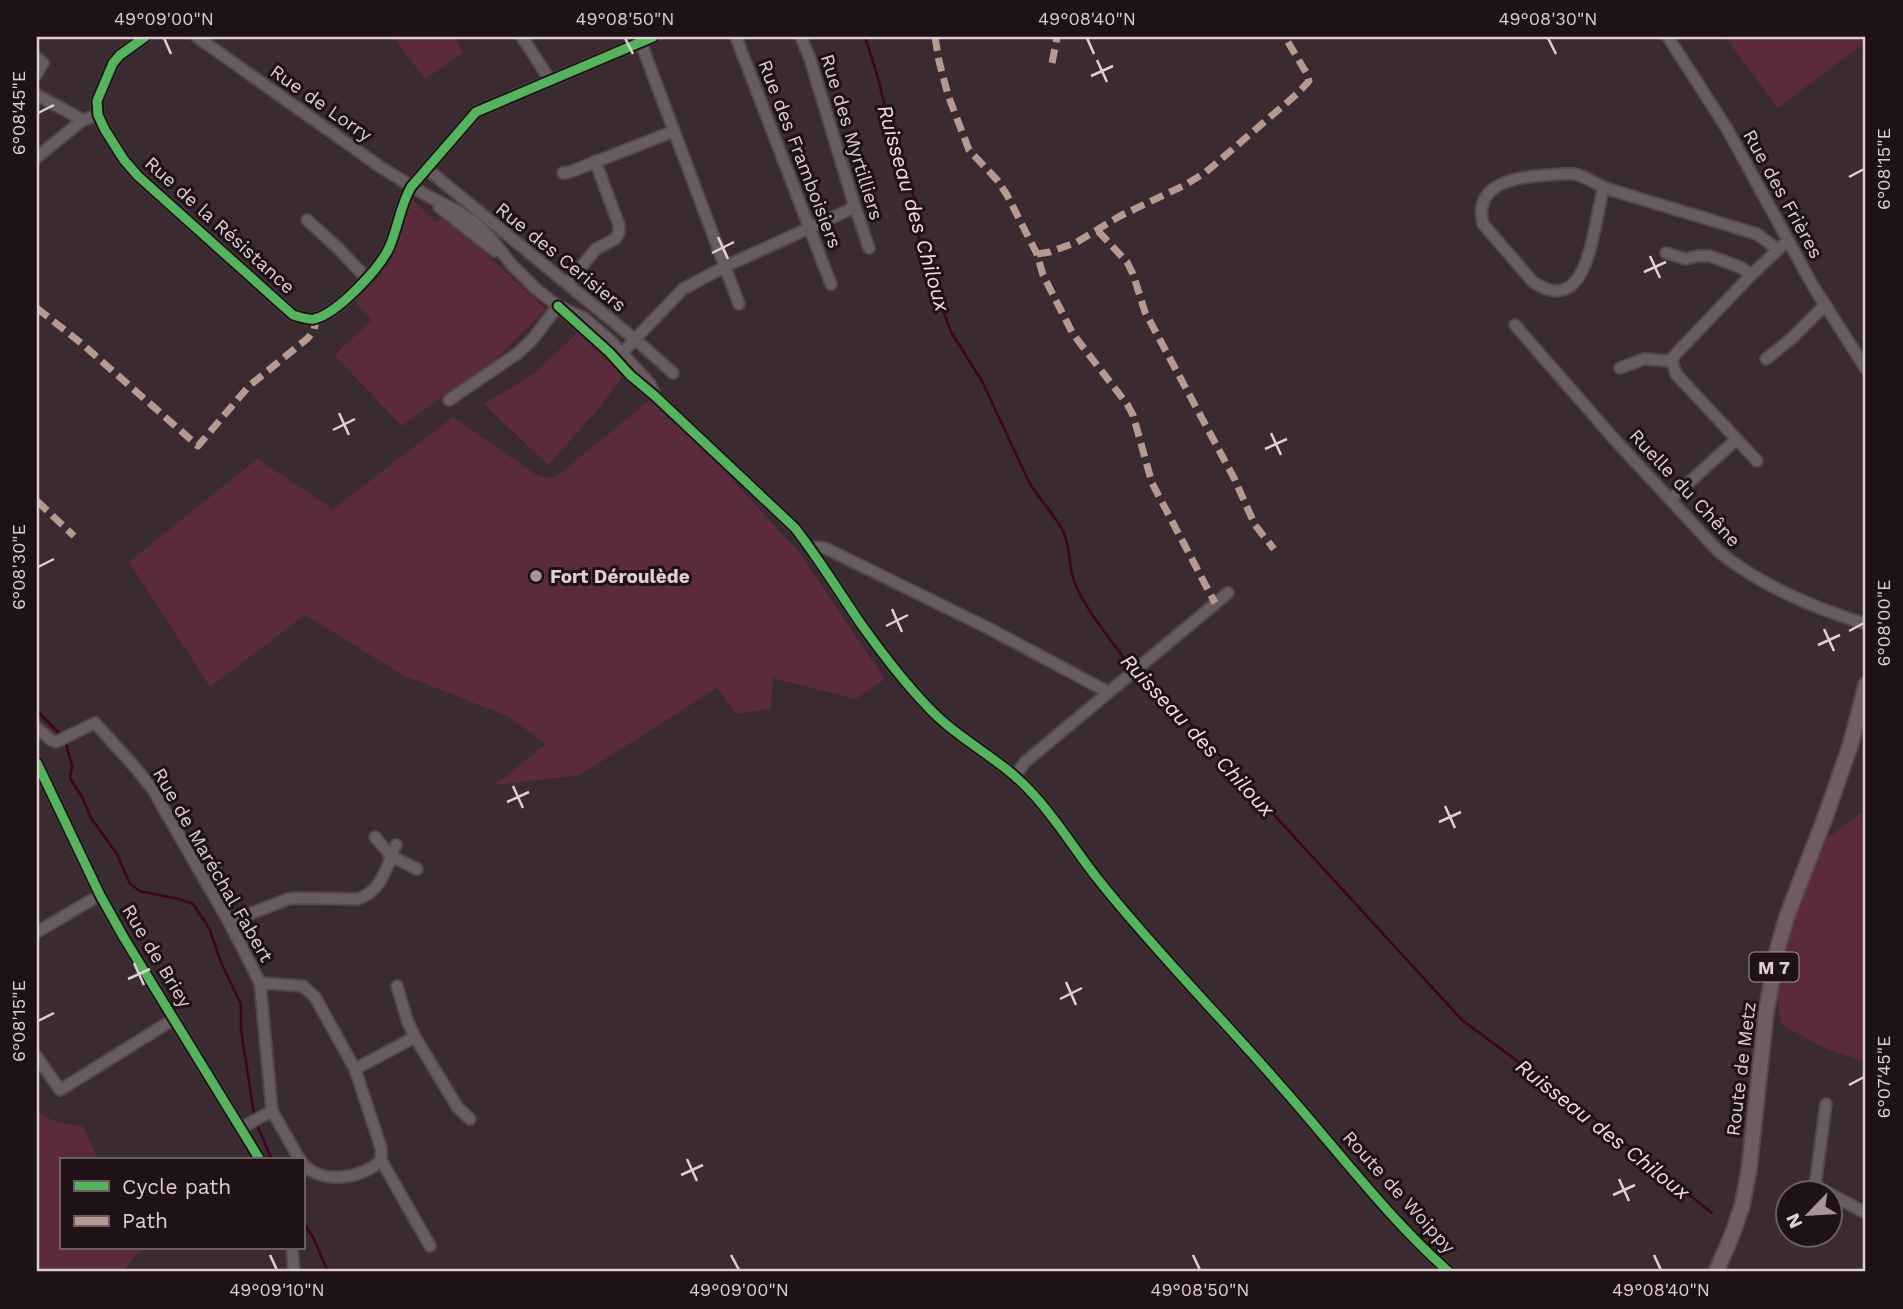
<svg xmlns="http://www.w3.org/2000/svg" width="1903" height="1309" viewBox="0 0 1903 1309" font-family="'Work Sans',sans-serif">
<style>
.green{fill:#5b2b3b}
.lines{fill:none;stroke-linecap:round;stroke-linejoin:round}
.stream{stroke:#3e041f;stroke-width:2.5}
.minor-casing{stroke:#55484c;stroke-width:14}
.major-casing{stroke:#55484c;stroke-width:18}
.minor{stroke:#675c60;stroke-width:10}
.major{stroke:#6f5c63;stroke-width:14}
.quiet{stroke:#b69a8f;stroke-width:7;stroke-dasharray:14 7;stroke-linecap:butt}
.cycleway-casing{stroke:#1e1216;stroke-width:13}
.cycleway{stroke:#56b35d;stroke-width:9}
.ticks{fill:none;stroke:#dfced3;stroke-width:2.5}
.poi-dot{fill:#a5959a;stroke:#1e1216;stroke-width:2.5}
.labels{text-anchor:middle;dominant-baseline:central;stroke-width:6;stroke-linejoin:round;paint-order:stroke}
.shield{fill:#1e1216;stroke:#a5969a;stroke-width:2}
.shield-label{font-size:18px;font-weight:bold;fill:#dfced3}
.street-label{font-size:19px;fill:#dfced3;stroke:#1e1216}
.poi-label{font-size:19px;font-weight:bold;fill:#dfced3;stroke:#1e1216;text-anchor:start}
.water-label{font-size:21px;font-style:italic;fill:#f6dce3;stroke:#1e1216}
.neatline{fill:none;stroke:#dfced3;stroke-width:2.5}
.ticks-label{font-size:18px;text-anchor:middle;fill:#dfced3}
</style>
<rect width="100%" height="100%" fill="#392b2f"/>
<!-- green -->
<g class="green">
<path d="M 393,37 L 455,37 L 463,53 L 425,79 Z"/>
<path d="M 1725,37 L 1866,37 L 1866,42 L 1778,108 Z"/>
<path d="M 412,199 L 437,223 L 441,218 C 479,246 512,277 546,309 L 481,374 L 451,396 L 447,393 L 402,426 L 334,355 L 372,320 L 354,301 L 383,274 L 381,272 L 397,244 L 408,206 Z"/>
<path d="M 577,333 L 623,376 L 595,413 L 548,465 L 484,404 L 535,373 Z"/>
<path d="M 655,396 L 799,552 L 885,679 L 856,699 L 773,678 L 771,709 L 736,714 L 717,688 L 580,775 L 495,785 L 546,744 L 509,717 L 403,675 L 305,615 L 210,687 L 129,562 L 257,459 L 333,509 L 453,417 L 538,476 L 553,479 Z"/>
<path d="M 1866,812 L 1866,1062 L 1822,1047 L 1781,1024 L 1776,989 L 1792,924 L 1819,844 L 1861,813 Z"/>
<path d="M 37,1112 L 54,1121 L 84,1127 L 98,1160 L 61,1160 L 61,1248 L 149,1248 L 139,1252 L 122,1272 L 37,1272 Z"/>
</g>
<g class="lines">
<!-- stream -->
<g class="stream">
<path d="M 865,37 L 876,71 L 901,168 L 918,205 L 918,234 L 924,258 L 951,332 L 982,381 L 1029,482 C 1039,499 1054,514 1063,531 C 1071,548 1068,566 1075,584 C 1089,615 1112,641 1132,669"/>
<path d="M 1137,674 L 1169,700 L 1462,1020 L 1595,1119 L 1712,1213"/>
<path d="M 37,711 L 61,735"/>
<path d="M 65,740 L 72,766 L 70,778 L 82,797 L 91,818 L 117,854 L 130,884 L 140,891 L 179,899 L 193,904 L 209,928 L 222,965 L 241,1004 L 241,1029 L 254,1115"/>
<path d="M 257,1125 L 272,1160"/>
<path d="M 303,1222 L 313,1237 L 328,1272"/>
</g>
<!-- minor casing -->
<g class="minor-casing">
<g id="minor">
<path d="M 145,37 L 120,55 L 113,63 L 97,101 L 98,115 L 105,130 L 124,160 L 138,176 L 293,315 C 300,317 307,320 314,319 C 337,314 379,269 389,248 C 398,228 400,206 411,187 L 476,112 L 653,37"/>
<path d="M 197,37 L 382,168 L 426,195 L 461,213 L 476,223 L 490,237 L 511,264 L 536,289 L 558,306 L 584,318 L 611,341 L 650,384 L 654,393"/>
<path d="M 522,37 L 550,80"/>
<path d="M 640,37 L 644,51 L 739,304"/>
<path d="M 736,37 L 831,284"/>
<path d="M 801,37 L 810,59 L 854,204 L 869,248"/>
<path d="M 1668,37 L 1726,127 L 1813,286 L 1866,369"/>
<path d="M 37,58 L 43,63 L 37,74"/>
<path d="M 37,95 L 83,120"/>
<path d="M 37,157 L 83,120 L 98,115"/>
<path d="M 427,169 L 643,346 L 673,373"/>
<path d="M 563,173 L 570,172 L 674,131"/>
<path d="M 1604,187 C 1593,220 1591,321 1533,282 L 1483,224 C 1473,183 1516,177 1547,175 C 1555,175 1566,173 1574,174 C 1586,176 1597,185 1608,189 C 1658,204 1708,219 1757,234 L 1777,249"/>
<path d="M 439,207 L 495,251"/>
<path d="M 307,220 L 339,249 L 367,279"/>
<path d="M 1666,253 L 1686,259 L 1698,256 L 1710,256 L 1742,268 L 1751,275"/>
<path d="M 567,284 L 596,249 L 615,239 L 619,233 L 619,225 L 595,161"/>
<path d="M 558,306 L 609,352 L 630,375 L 655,396 L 795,528 C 819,559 839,592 861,624 C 881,652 903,681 927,706 C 958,740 1002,759 1033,794 C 1057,820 1075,850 1097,878 C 1154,950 1219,1015 1279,1084 C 1335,1147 1386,1216 1449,1272"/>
<path d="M 1515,325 L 1615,440 L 1718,551 C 1761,586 1813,608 1866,624"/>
<path d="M 619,356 L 683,289 L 726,266 L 849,210 L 854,204"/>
<path d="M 1766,359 L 1791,339 L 1821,309 L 1827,307"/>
<path d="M 1620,368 L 1644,359 L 1672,361"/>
<path d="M 449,400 L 518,353 L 532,340 L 558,306"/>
<path d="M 1757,461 L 1676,374 L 1672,361 L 1674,356 L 1751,275 L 1783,245"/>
<path d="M 1674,496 L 1737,439"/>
<path d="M 812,550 L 816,547 L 825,548 L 988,628 L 1108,692"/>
<path d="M 37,728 L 51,740 L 56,742 L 95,723 L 134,766 L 153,790 L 229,922 L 260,983"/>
<path d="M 37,763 L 100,895 L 124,938 L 260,1160"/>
<path d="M 1015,776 L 1025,762 L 1228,593"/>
<path d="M 375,837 L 391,856 L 417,869"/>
<path d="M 229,922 L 288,899 L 296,898 L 357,899 C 381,893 387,866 396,845"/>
<path d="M 37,932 L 100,895"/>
<path d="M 397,986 L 408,1023 L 415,1037"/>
<path d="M 37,1057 L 60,1090 L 174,1019"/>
<path d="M 355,1069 L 415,1037 L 458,1108 L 470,1119"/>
<path d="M 1826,1104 L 1815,1186 L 1866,1213"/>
<path d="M 241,1128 L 272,1111"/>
<path d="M 300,1160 L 272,1111 L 260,983 L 303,986 L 315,997 L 355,1069 L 381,1148 L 381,1160 C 363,1179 322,1185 303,1164"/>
<path d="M 381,1160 L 430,1246"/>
<path d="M 292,1248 L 294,1272"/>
</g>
</g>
<!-- major casing -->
<g class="major-casing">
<path id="major" d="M 1716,1272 L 1732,1235 L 1742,1206 L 1749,1170 L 1766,1013 L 1778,947 L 1787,916 L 1826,815 L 1851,743 L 1866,685"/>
</g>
<!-- minor -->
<use href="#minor" class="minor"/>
<!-- major -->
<use href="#major" class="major"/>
<!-- quiet -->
<g class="quiet">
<path d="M 935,37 L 939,61 L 948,95 L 969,150 L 998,181 L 1007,195 L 1037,254 L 1043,275 L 1073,334 L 1127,404 L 1133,415 L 1152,483 L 1215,603"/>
<path d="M 1052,63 L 1057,37"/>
<path d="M 1098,231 L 1127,262 L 1133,274 L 1145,312 L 1234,478 L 1255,525 L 1274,549"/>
<path d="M 1037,254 L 1050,252 L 1077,242 L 1120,216 L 1185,185 L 1206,172 L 1298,93 L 1309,81 L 1307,74 L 1285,37"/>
<path d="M 37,310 L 38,309 L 81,343 L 198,446 L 249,386 L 308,338 L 314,330 L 316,319"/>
<path d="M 37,501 L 74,536"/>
</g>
<!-- cycleway casing -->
<g class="cycleway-casing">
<g id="cycleway">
<path d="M 145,37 L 120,55 L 113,63 L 97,101 L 98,115 L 105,130 L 124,160 L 138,176 L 293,315 C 300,317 307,320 314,319 C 337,314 379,269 389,248 C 398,228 400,206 411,187 L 476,112 L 653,37"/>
<path d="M 558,306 L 609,352 L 630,375 L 655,396 L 795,528 C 819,559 839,592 861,624 C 881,652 903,681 927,706 C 958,740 1002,759 1033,794 C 1057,820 1075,850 1097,878 C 1154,950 1219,1015 1279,1084 C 1335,1147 1386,1216 1449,1272"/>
<path d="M 37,763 L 100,895 L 124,938 L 260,1160"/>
</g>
</g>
<!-- cycleway -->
<use href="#cycleway" class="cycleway"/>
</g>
<!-- ticks -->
<path class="ticks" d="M 164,38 L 171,54M 625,38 L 633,54M 1087,38 L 1094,54M 1548,38 L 1556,54M 1097,60 L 1107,82M 1091,76 L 1113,66M 38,113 L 54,105M 1849,177 L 1864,169M 718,237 L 728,259M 712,253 L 734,242M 1650,256 L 1660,278M 1644,272 L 1666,262M 339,413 L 349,435M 333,430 L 355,419M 1271,433 L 1281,455M 1265,449 L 1287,439M 38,567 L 54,559M 892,609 L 902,632M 886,626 L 908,615M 1824,629 L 1834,651M 1849,631 L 1864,623M 1818,645 L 1840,635M 513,786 L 523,808M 507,802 L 529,792M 1445,806 L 1455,828M 1439,822 L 1461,812M 134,963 L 144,985M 128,979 L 150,969M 1066,982 L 1076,1005M 1060,999 L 1082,988M 38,1021 L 54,1013M 1849,1085 L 1864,1077M 687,1159 L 697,1181M 681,1175 L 703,1165M 1619,1179 L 1629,1201M 1613,1195 L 1635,1185M 270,1255 L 277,1270M 731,1255 L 739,1270M 1193,1255 L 1200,1270M 1654,1255 L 1661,1270"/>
<!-- markers -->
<circle class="poi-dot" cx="536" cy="576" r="7"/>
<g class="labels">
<!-- shield labels -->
<rect class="shield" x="1749.5" y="952.5" width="49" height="29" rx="5"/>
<g class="shield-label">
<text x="1774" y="967">M 7</text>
</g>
<!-- street labels -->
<g class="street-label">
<text transform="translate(321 103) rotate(35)">Rue de Lorry</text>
<text transform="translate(852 137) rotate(73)">Rue des Myrtilliers</text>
<text transform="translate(800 154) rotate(69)">Rue des Framboisiers</text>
<text transform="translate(1783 194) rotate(61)">Rue des Frières</text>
<text transform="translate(220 225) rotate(42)">Rue de la Résistance</text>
<text transform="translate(561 257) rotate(39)">Rue des Cerisiers</text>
<text transform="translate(1685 488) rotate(47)">Ruelle du Chêne</text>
<text transform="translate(213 865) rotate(60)">Rue de Maréchal Fabert</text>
<text transform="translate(157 956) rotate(59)">Rue de Briey</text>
<text transform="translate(1741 1069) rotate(-83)">Route de Metz</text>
<text transform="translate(1399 1192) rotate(48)">Route de Woippy</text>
</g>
<!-- poi labels -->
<g class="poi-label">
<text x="550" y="576">Fort Déroulède</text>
</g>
<!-- water labels -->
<g class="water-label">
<text transform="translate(914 208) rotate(74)">Ruisseau des Chiloux</text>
<text transform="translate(1198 735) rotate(47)">Ruisseau des Chiloux</text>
<text transform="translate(1603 1129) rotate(38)">Ruisseau des Chiloux</text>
</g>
</g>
<!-- border -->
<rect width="1903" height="1309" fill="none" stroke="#1e1216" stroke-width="77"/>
<!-- legend -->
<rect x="60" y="1158" width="245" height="91" fill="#1e1216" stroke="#6b5d62" stroke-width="2"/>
<rect x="74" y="1181" width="35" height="10" fill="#56b35d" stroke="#6b5d62" stroke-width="2"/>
<text x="122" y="1194" font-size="21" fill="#dfced3">Cycle path</text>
<rect x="74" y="1216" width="35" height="10" fill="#b69a8f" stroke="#6b5d62" stroke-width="2"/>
<text x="122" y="1228" font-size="21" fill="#dfced3">Path</text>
<!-- north arrow -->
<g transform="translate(1809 1214) rotate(245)"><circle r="33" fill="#1e1216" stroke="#6b5d62" stroke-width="2"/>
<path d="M0-5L12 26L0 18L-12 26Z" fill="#a5959a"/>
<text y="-10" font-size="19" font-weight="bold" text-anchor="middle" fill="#dfced3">N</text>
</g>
<rect x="38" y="38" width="1826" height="1232" class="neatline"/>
<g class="ticks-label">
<text x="164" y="25">49°09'00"N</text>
<text x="625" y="25">49°08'50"N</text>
<text x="1087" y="25">49°08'40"N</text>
<text x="1548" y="25">49°08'30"N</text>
<text transform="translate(19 113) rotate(-90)" y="6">6°08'45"E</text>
<text transform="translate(1884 169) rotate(-90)" y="6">6°08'15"E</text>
<text transform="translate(19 567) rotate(-90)" y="6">6°08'30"E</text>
<text transform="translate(1884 623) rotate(-90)" y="6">6°08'00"E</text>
<text transform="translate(19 1021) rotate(-90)" y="6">6°08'15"E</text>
<text transform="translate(1884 1077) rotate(-90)" y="6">6°07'45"E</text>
<text x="277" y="1296">49°09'10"N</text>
<text x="739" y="1296">49°09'00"N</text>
<text x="1200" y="1296">49°08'50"N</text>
<text x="1661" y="1296">49°08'40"N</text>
</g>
</svg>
